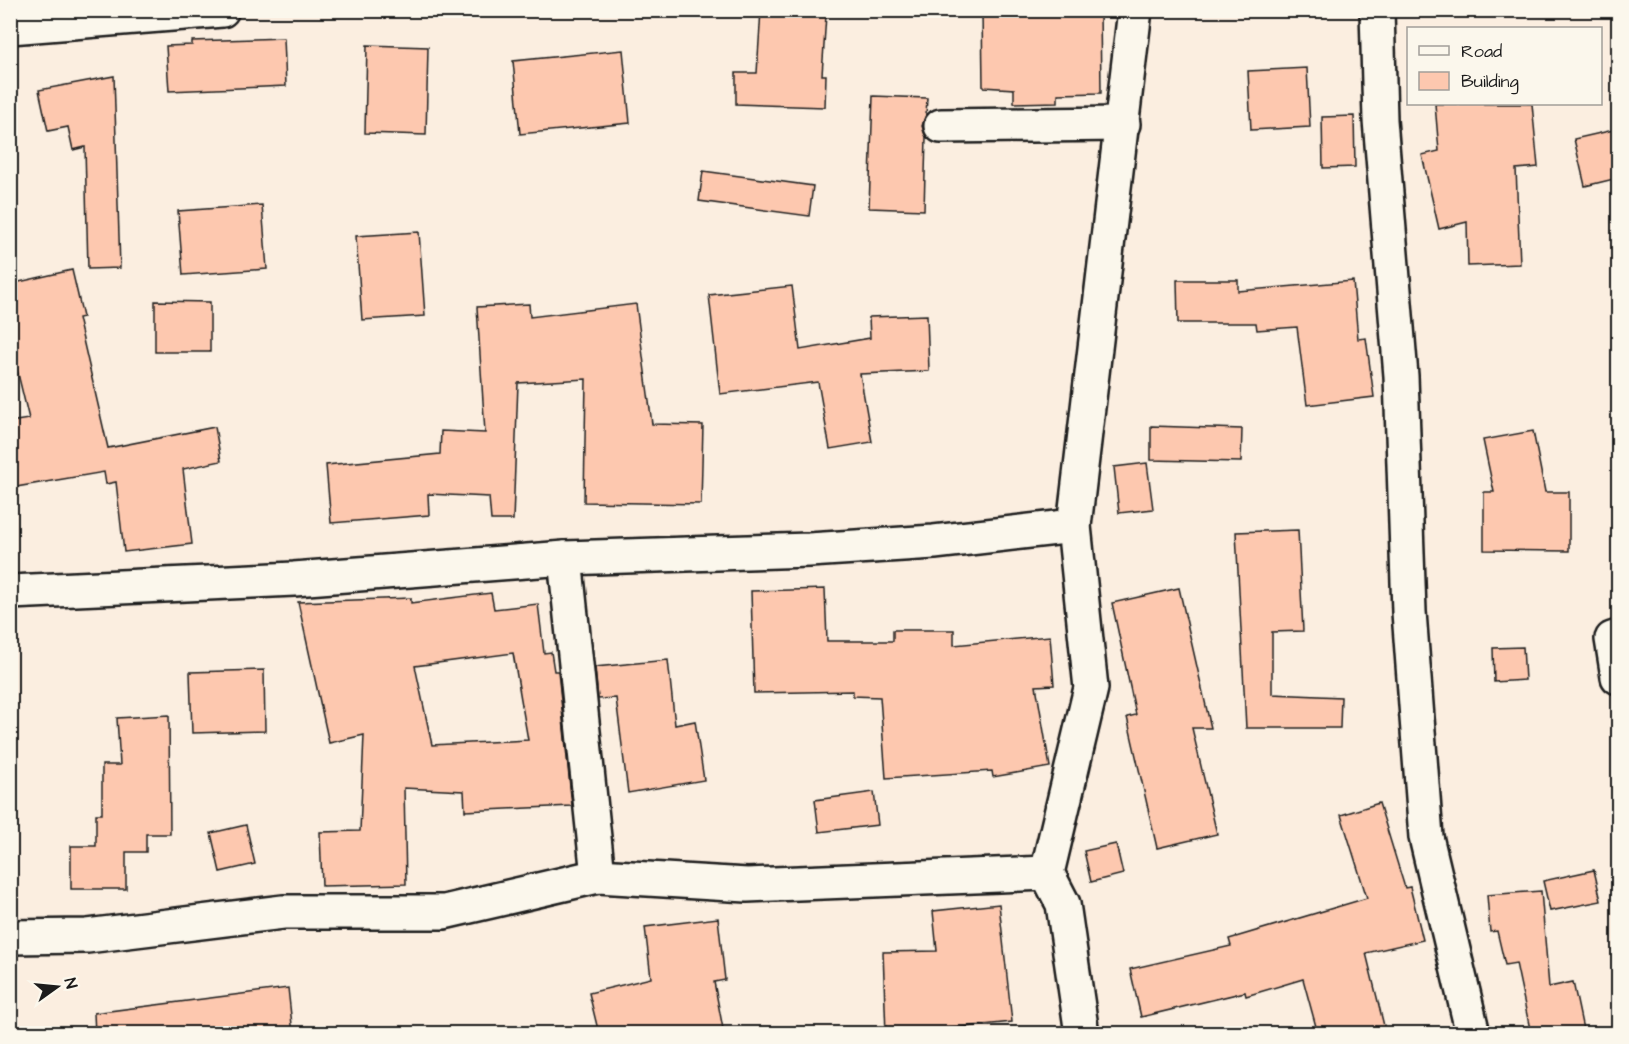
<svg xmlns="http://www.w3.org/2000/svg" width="1629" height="1044" viewBox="0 0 1629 1044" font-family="'Architects Daughter',sans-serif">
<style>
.building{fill:#fdc8af;stroke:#1c1c1c;stroke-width:1.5;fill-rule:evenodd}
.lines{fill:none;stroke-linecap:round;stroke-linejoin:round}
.minor-casing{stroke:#1c1c1c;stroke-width:38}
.minor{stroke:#fbf7ec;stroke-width:33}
</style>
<rect width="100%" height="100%" fill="#fbeee0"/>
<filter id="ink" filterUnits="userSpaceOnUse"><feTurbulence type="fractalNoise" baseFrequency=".0167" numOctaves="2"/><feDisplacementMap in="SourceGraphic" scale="12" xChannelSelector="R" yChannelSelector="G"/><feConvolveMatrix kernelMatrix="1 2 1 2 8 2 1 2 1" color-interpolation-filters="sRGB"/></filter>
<g filter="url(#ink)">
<!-- building -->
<g class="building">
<path d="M 761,10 L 826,15 L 822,75 L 826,75 L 825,107 L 736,104 L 736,73 L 757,73 Z"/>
<path d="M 982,10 L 1100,10 L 1101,93 L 1058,94 L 1058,102 L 1014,103 L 1014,89 L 983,87 Z"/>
<path d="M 284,38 L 286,86 L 169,91 L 166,46 L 192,45 L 192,41 Z"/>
<path d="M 367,45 L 428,47 L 426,135 L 365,133 Z"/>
<path d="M 623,50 L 630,123 L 520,134 L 513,61 Z"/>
<path d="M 1307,68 L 1310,127 L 1251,130 L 1248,71 Z"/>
<path d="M 114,76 L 120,268 L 88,269 L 85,147 L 73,150 L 68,127 L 48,131 L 39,90 Z"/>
<path d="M 873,96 L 927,98 L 926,115 L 922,126 L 926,137 L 924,210 L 869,208 Z"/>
<path d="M 1435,104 L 1532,104 L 1538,167 L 1516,169 L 1520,264 L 1468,266 L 1467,222 L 1439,229 L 1422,155 L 1439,151 Z"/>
<path d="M 1354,116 L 1355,167 L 1323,168 L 1322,117 Z"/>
<path d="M 1618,129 L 1618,178 L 1585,186 L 1574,139 Z"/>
<path d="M 703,171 L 813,186 L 809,216 L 699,201 Z"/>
<path d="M 262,205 L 267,269 L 183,275 L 178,211 Z"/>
<path d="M 419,232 L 425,316 L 362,320 L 356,236 Z"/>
<path d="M 72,270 L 83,317 L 78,318 L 108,448 L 215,427 L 221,461 L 183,469 L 192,544 L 124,552 L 116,482 L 106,484 L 104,472 L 10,488 L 10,422 L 29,419 L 10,341 L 10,284 Z"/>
<path d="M 1177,280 L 1238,280 L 1238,291 L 1353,281 L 1358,339 L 1366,338 L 1374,397 L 1307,405 L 1297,327 L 1257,330 L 1256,323 L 1178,323 Z"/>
<path d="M 792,286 L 800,350 L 870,338 L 869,317 L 927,315 L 929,371 L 860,374 L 872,442 L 830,449 L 818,382 L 720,394 L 709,295 Z"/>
<path d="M 155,301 L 210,302 L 210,352 L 155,352 Z"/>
<path d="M 529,304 L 530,317 L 636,304 L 652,424 L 703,425 L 701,504 L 584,502 L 586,379 L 518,383 L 513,520 L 491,520 L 489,497 L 428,494 L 429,515 L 331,523 L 326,465 L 440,454 L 441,431 L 485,433 L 477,307 Z"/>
<path d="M 1151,426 L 1242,429 L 1241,462 L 1151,460 Z"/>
<path d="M 1533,431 L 1545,492 L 1569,492 L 1569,551 L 1484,550 L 1484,492 L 1494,492 L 1483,440 Z"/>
<path d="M 1147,463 L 1153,509 L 1119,513 L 1114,467 Z"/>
<path d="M 1298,530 L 1303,631 L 1272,632 L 1272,694 L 1341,697 L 1340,728 L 1246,728 L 1236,532 Z"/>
<path d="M 1179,588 L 1211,728 L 1192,728 L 1217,834 L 1157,848 L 1127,717 L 1136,715 L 1112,603 Z"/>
<path d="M 825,589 L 827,641 L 893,641 L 893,630 L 954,630 L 954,645 L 1050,636 L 1054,685 L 1036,686 L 1050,767 L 993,777 L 992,771 L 886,778 L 880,697 L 853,696 L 853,691 L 754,693 L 751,591 Z"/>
<path d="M 491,593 L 494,609 L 538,604 L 544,653 L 551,652 L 554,671 L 558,671 L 572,806 L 465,811 L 464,791 L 404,788 L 406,884 L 322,886 L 320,832 L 360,831 L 364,735 L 329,743 L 298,602 L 411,598 L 411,603 ZM 513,653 L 528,740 L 432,745 L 415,666 Z"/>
<path d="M 1523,647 L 1525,680 L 1494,682 L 1493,648 Z"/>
<path d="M 668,660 L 675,725 L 695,721 L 704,780 L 628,793 L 616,698 L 598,699 L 595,667 Z"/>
<path d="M 264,670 L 265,731 L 192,733 L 190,672 Z"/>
<path d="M 169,715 L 170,834 L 146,834 L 146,852 L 126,852 L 126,889 L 71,889 L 71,846 L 96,846 L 96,814 L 102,814 L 102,765 L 120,765 L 117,718 Z"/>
<path d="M 874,792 L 878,825 L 819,832 L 815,800 Z"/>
<path d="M 1379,803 L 1405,888 L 1410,887 L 1423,940 L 1366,953 L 1386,1034 L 1318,1034 L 1303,979 L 1246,996 L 1245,992 L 1141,1017 L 1130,969 L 1231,946 L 1229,939 L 1367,898 L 1341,815 Z"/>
<path d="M 246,825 L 255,864 L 220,872 L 211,833 Z"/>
<path d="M 1116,844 L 1123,874 L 1091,882 L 1084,851 Z"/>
<path d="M 1594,870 L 1601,901 L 1550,911 L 1543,881 Z"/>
<path d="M 1541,891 L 1549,987 L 1573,982 L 1584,1034 L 1531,1034 L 1516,963 L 1505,965 L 1497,931 L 1490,932 L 1487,895 Z"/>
<path d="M 999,904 L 1012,1022 L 916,1032 L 916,1034 L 886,1034 L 883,952 L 937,951 L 933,911 Z"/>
<path d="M 718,918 L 725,980 L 714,982 L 724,1034 L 599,1034 L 589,993 L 651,978 L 645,927 Z"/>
<path d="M 288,988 L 293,1034 L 95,1034 L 94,1013 Z"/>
</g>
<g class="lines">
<!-- minor casing -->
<g class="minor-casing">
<g id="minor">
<path d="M 1377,10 L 1380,120 L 1401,376 L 1409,612 L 1426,837 L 1473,1034"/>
<path d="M 10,27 L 222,10"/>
<path d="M 941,126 L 1123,124"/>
<path d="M 565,558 L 598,876"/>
<path d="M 10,592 L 294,579 L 565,558 L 809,550 L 934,542 L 1074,526"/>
<path d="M 1618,637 L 1612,639 L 1618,677"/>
<path d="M 10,937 L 87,936 L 283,912 L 444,912 L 598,876 L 747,885 L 1047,873"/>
<path d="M 1082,1034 L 1063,904 L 1047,873 L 1091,688 L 1074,526 L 1135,10"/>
</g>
</g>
<!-- minor -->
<use href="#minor" class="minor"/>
</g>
</g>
<!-- margin -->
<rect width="1629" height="1044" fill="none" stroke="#fbf7ec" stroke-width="36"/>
<rect x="18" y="18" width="1593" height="1008" fill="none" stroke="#1c1c1c" stroke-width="2" filter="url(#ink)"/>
<!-- legend -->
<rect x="1407" y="27" width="195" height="78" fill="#fbf7ec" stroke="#a29f99" stroke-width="1.5"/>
<rect x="1419" y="46" width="30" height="9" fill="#fbf7ec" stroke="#a29f99" stroke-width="1.5"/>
<text x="1461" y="57" font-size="18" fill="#1c1c1c">Road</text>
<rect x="1419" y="72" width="30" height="18" fill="#fdc8af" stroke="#a29f99" stroke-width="1.5"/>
<text x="1461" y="87" font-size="18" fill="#1c1c1c">Building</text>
<!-- north arrow -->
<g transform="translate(57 987) rotate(75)" stroke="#fbf7ec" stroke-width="4.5" paint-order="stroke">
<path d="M0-4.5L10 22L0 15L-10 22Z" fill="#1c1c1c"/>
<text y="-9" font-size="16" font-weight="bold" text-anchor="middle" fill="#1c1c1c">N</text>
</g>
</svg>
